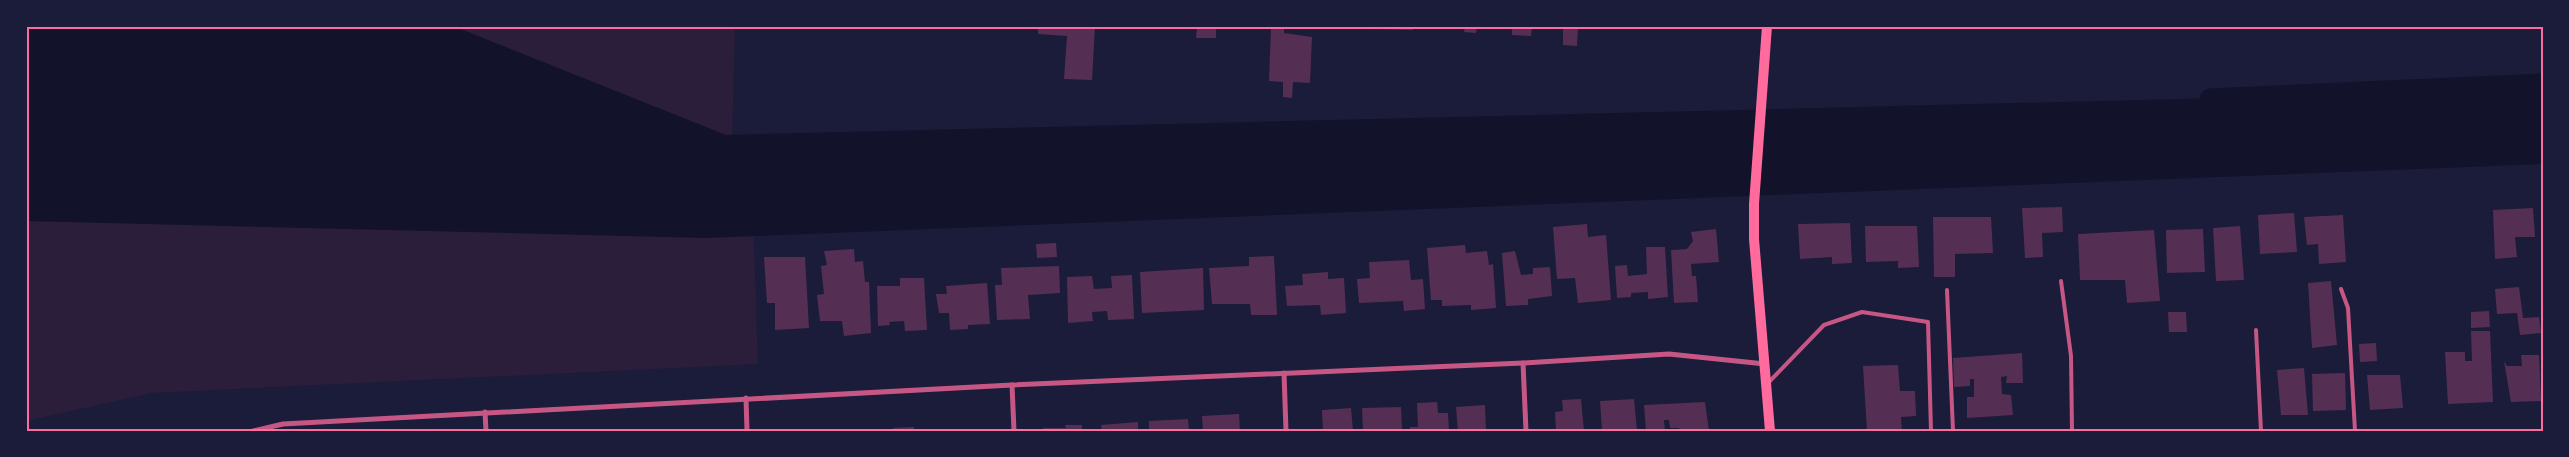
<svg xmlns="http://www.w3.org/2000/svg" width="2569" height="457" viewBox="0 0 2569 457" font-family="'Exo 2',sans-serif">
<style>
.green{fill:#2a1e3b}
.water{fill:#12122b}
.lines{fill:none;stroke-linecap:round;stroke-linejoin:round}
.canal{stroke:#12122b;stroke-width:21}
.building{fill:#542f53}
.service{stroke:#c65784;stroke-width:4}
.minor{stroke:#c65784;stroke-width:5}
.secondary{stroke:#ff6b9d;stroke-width:10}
.neatline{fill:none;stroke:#ff6b9d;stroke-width:2}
</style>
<rect width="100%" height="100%" fill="#1b1b3a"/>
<!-- green -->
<path class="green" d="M 26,26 L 735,26 L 732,147 L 753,215 L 758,364 L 152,393 L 26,421 Z"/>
<!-- water -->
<path class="water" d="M 26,26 L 453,26 L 726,135 L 2543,90 L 2543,164 L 706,238 L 26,221 Z"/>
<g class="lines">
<!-- canal -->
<path class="canal" d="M 2210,99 L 2543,84"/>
</g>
<!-- building -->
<g class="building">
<path d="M 1038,26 L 1095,26 L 1092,80 L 1064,79 L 1067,36 L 1038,34 Z"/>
<path d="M 1197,26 L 1216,26 L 1216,38 L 1196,38 Z"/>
<path d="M 1271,26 L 1284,26 L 1284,33 L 1312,37 L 1310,83 L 1293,82 L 1292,98 L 1283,97 L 1283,82 L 1269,81 Z"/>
<path d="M 1371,26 L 1413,26 L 1413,30 L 1371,29 Z"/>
<path d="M 1465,26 L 1477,26 L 1476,33 L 1464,32 Z"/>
<path d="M 1512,26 L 1532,26 L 1531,36 L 1512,35 Z"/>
<path d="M 1563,26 L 1578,26 L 1577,46 L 1563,45 Z"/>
<path d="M 2062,207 L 2063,232 L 2042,233 L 2043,257 L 2025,258 L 2022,208 Z"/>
<path d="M 2533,208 L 2535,237 L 2515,237 L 2517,257 L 2495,259 L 2493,210 Z"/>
<path d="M 2294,213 L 2297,252 L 2260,254 L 2258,215 Z"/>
<path d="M 2343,215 L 2346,262 L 2319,264 L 2318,244 L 2307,245 L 2304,217 Z"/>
<path d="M 1933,217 L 1991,217 L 1993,253 L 1955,254 L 1955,277 L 1934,277 Z"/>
<path d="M 1850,223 L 1852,263 L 1832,264 L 1832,257 L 1800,259 L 1798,224 Z"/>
<path d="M 1587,224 L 1588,237 L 1606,235 L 1611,300 L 1578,303 L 1575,278 L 1557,279 L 1553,227 Z"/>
<path d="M 1865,226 L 1917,226 L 1919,267 L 1898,268 L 1898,261 L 1866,262 Z"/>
<path d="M 2240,226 L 2244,280 L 2216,281 L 2213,228 Z"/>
<path d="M 1716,229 L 1719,262 L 1691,264 L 1692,276 L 1696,276 L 1698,302 L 1674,303 L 1671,250 L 1687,249 L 1693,241 L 1691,232 Z"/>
<path d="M 2203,229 L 2205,272 L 2167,273 L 2166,230 Z"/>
<path d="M 2154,230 L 2160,301 L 2127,303 L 2125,280 L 2080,280 L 2078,234 Z"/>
<path d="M 1056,243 L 1057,257 L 1037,258 L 1036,244 Z"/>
<path d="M 1465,245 L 1466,253 L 1487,251 L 1489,265 L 1493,264 L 1496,308 L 1471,310 L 1471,305 L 1442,306 L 1442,300 L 1431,300 L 1427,248 Z"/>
<path d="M 1646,247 L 1665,247 L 1668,297 L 1648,299 L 1648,292 L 1631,293 L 1631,297 L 1617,298 L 1615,266 L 1627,265 L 1628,276 L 1647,274 Z"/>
<path d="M 854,249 L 855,262 L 863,261 L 865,282 L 869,282 L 871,333 L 844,336 L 842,321 L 820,321 L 817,295 L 824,294 L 821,266 L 827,265 L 824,251 Z"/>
<path d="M 1515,251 L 1521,275 L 1533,274 L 1533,268 L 1550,267 L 1552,296 L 1528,299 L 1528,305 L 1506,306 L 1502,253 Z"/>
<path d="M 1274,256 L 1277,315 L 1251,315 L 1250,304 L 1212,304 L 1209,268 L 1249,266 L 1249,257 Z"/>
<path d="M 764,257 L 805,257 L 809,328 L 775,330 L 775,303 L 767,303 Z"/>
<path d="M 1409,260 L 1411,280 L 1423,279 L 1425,309 L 1404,311 L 1403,301 L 1359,303 L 1357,279 L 1370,278 L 1369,262 Z"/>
<path d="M 1059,266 L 1060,293 L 1028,295 L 1030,319 L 997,320 L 995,285 L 1002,285 L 1001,268 Z"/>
<path d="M 1203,268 L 1204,310 L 1142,313 L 1140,272 Z"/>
<path d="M 1328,272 L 1328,279 L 1344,278 L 1346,313 L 1321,315 L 1320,305 L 1287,306 L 1285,286 L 1303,285 L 1302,274 Z"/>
<path d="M 1132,275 L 1134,319 L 1108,320 L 1107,311 L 1092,312 L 1093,321 L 1068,323 L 1067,277 L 1092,276 L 1094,289 L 1112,288 L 1111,276 Z"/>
<path d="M 900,278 L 924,278 L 927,330 L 905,331 L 904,321 L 889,322 L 890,325 L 878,326 L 877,286 L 900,286 Z"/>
<path d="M 2331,281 L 2337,345 L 2312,348 L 2308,283 Z"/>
<path d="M 987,283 L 990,324 L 968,325 L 968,329 L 950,330 L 949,313 L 939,313 L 936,294 L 947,294 L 946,286 Z"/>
<path d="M 2519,287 L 2523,318 L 2539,317 L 2541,333 L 2520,335 L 2517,313 L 2497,314 L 2495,289 Z"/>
<path d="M 2489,311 L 2490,327 L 2471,328 L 2471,312 Z"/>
<path d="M 2168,312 L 2186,312 L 2187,332 L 2169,332 Z"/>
<path d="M 2471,331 L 2490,331 L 2493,402 L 2448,404 L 2445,352 L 2465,352 L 2465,361 L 2472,361 Z"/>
<path d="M 2376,343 L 2377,361 L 2360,362 L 2359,344 Z"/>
<path d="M 2022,353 L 2023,383 L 2006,383 L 2007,376 L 2001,377 L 2002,394 L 2011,395 L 2013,415 L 1967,418 L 1967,397 L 1974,397 L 1974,379 L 1970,379 L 1970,386 L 1954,387 L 1953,358 Z"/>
<path d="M 2521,355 L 2539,355 L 2541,401 L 2511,402 L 2504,361 L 2507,366 L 2522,366 Z"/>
<path d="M 1898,365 L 1900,391 L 1915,391 L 1916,416 L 1901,417 L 1902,431 L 1867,431 L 1863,366 Z"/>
<path d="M 2304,368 L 2308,415 L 2281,415 L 2277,370 Z"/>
<path d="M 2345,373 L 2346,410 L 2313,411 L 2312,374 Z"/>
<path d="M 2367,375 L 2400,375 L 2403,408 L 2370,410 Z"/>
<path d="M 1581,399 L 1584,431 L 1556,431 L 1555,412 L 1563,411 L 1562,400 Z"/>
<path d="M 1634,399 L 1637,431 L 1602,431 L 1600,401 Z"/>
<path d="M 1437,402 L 1438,413 L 1448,413 L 1449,431 L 1410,431 L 1410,427 L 1418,427 L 1417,403 Z"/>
<path d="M 1705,402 L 1709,431 L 1680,431 L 1679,428 L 1670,428 L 1669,420 L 1664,420 L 1665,431 L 1646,431 L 1644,405 Z"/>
<path d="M 1485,405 L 1486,431 L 1458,431 L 1456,407 Z"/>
<path d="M 1401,407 L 1402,431 L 1363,431 L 1362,408 Z"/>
<path d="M 1351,408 L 1353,431 L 1323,431 L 1322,410 Z"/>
<path d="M 1239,414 L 1240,431 L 1203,431 L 1202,416 Z"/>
<path d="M 1188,419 L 1189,431 L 1149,431 L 1149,421 Z"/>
<path d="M 1138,422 L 1138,431 L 1102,431 L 1101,425 Z"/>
<path d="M 1065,425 L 1082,425 L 1082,431 L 1043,431 L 1043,428 L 1066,428 Z"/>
<path d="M 914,427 L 914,431 L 894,431 L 893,428 Z"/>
</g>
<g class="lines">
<!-- service -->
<g class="service">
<path d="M 2061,281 L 2071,356 L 2072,431"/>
<path d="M 2341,289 L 2348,308 L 2355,431"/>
<path d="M 1947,290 L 1953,431"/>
<path d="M 2256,330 L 2261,431"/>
<path d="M 1767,384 L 1824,325 L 1862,312 L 1928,322 L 1931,431"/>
</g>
<!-- minor -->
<g class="minor">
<path d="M 1523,363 L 1526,431"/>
<path d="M 1284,373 L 1286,431"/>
<path d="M 1012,385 L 1014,431"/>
<path d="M 746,398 L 747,431"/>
<path d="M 485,412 L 486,431"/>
<path d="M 253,431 L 283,424 L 1012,385 L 1523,363 L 1669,354 L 1765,364"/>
</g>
<!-- secondary -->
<path class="secondary" d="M 1767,26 L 1754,204 L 1754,239 L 1770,431"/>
</g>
<!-- border -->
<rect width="2569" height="457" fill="none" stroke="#1b1b3a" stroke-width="55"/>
<rect x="28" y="28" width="2514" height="402" class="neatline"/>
</svg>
